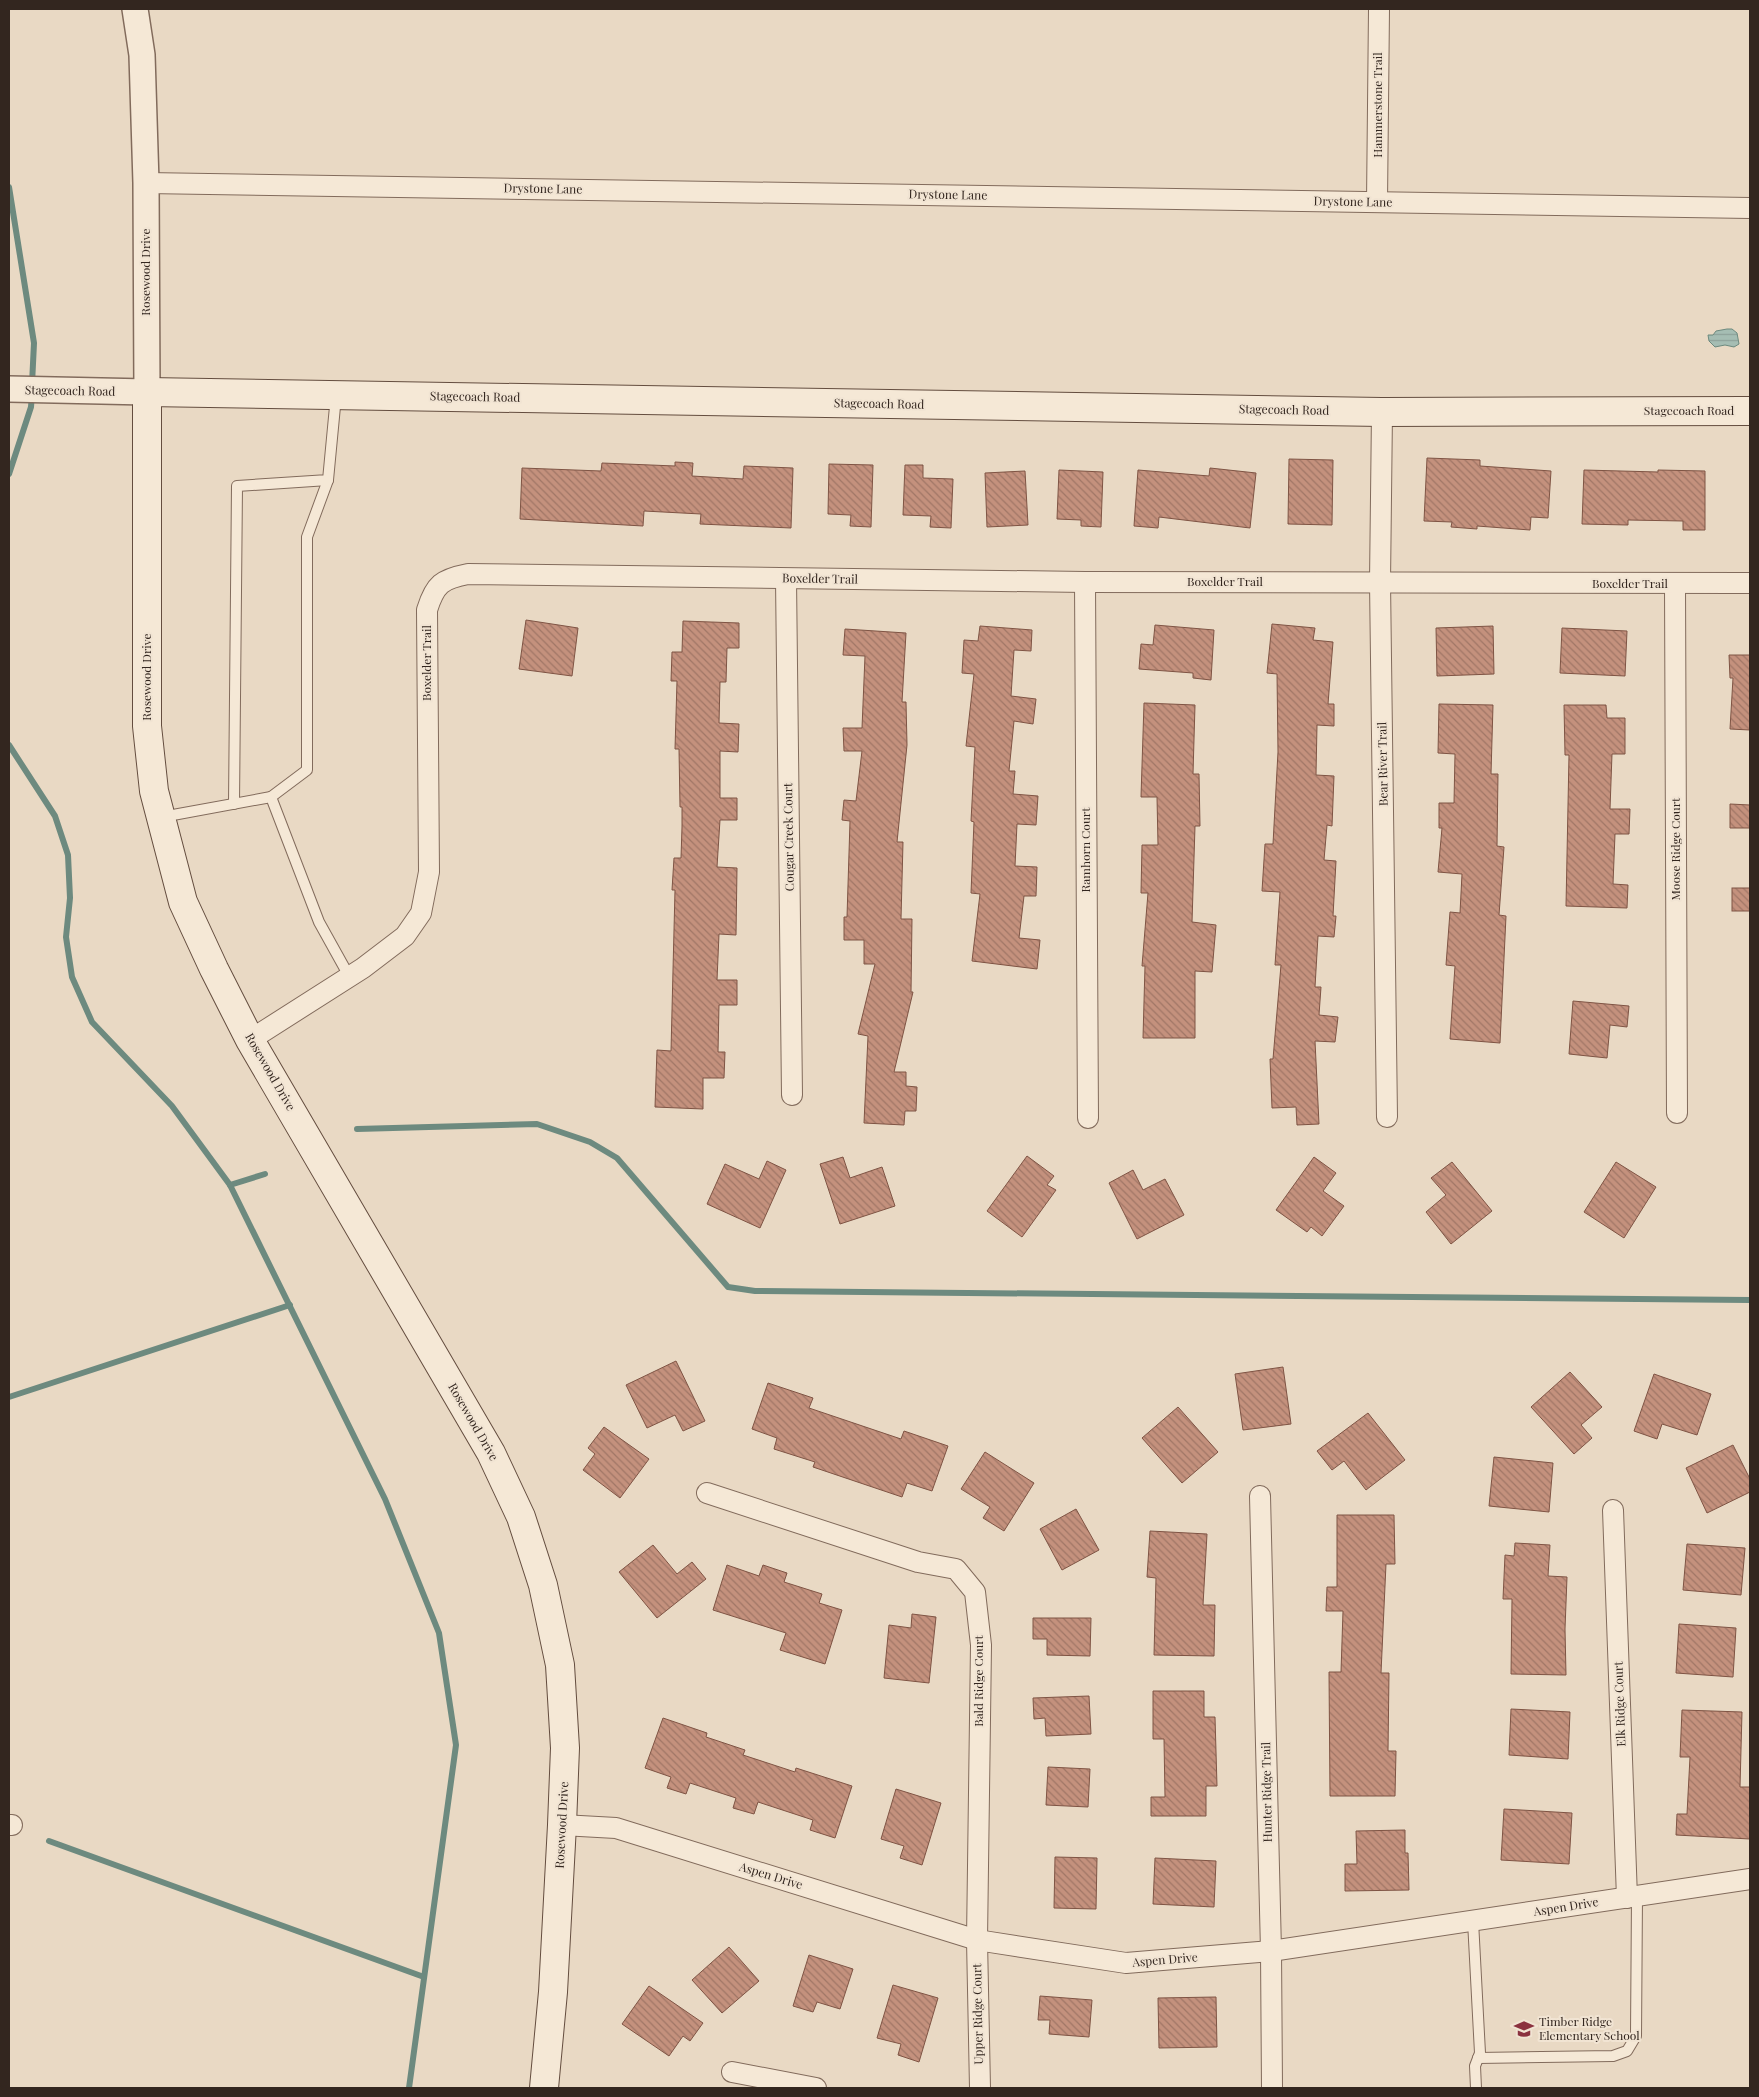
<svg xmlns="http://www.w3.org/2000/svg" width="1759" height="2097" viewBox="0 0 1759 2097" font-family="'Playfair Display',serif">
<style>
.water{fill:url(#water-rules);stroke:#6d8a7f}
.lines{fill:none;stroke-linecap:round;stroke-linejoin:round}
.stream{stroke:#6d8a7f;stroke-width:6}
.building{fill:url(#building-back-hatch);stroke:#7f5444}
.service-casing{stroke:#826b5c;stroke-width:12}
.minor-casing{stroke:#826b5c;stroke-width:22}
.tertiary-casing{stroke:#826b5c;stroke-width:28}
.secondary-casing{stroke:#644d3f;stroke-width:30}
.service{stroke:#f5e8d6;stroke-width:10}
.minor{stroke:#f5e8d6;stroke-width:20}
.tertiary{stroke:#f5e8d6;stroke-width:25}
.secondary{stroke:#f5e8d6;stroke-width:28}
.labels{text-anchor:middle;stroke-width:4;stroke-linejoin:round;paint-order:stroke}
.street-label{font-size:12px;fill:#33261f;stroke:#f1e4d3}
.poi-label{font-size:12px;fill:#33261f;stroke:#f1e4d3;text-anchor:start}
</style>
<defs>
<pattern id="water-rules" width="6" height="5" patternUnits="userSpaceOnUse" patternTransform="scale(1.25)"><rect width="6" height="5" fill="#a5bdb3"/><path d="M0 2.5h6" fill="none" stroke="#8ea29a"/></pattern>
<pattern id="building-back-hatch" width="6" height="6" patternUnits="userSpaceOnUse" patternTransform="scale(1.25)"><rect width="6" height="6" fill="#c4917d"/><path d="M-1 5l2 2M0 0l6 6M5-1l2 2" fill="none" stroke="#a07666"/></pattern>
</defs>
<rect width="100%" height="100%" fill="#e9d9c4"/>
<polygon class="water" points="1727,329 1732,329 1737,333 1739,344 1734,347 1725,345 1715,347 1709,341 1708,335 1713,335 1716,331"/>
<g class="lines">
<g class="stream">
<polyline points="9,187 34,343 32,384"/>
<polyline points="9,474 31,407 32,394"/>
<polyline points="9,745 55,816 68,855 70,898 66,937 72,977 92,1022 172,1106 230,1185 385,1499 439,1633 456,1745 409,2088"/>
<polyline points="357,1129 537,1124 590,1142 617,1158 728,1287 755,1291 1750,1300"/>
<polyline points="230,1185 265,1174"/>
<polyline points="9,1397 290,1305"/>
<polyline points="49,1841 424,1977"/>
</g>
</g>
<g class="building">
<polygon points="1427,458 1480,460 1480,466 1551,471 1548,518 1531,517 1530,530 1477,526 1477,529 1451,527 1452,522 1424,521"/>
<polygon points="1289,459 1333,460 1332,525 1288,524"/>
<polygon points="675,462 693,463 692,476 743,479 744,466 793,468 791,528 700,524 701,514 644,511 643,526 520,519 522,468 601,471 602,463 675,466"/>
<polygon points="829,464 873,465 871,527 850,526 851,515 828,514"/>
<polygon points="905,465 923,465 923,478 953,479 951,528 930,527 931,516 903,515"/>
<polygon points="1210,468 1256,473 1250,528 1159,517 1158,528 1134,526 1138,470 1209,476"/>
<polygon points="1059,470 1103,472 1101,527 1081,526 1081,520 1057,519"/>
<polygon points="1584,470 1658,472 1658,470 1705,471 1705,530 1683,530 1683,521 1628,520 1628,525 1582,524"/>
<polygon points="1025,471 1028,525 987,527 985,473"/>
<polygon points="526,620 578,628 572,676 519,669"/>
<polygon points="683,621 739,623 739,648 727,648 726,682 720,682 719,723 739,724 738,752 720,751 720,798 737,798 737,820 720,820 717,867 737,868 736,935 719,934 717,980 737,980 737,1005 719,1005 718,1052 725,1052 724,1078 703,1078 703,1109 655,1107 657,1050 671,1051 675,890 672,890 674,858 681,858 682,827 682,807 680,807 679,749 675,749 677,681 671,681 672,652 682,652"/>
<polygon points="1272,624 1315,628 1313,640 1333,642 1328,704 1334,704 1334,726 1317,725 1316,775 1334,776 1332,826 1327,825 1324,860 1336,861 1333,916 1336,916 1334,937 1318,936 1315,987 1321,987 1319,1015 1338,1017 1335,1042 1315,1041 1319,1124 1297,1125 1296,1107 1272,1108 1270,1059 1273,1059 1281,965 1275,965 1280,892 1262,891 1265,844 1273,844 1278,752 1277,674 1267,673"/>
<polygon points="1155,625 1214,630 1211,680 1193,678 1193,673 1139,669 1141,644 1153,645"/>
<polygon points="980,626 1032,630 1031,651 1014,650 1011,696 1036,699 1033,724 1014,721 1009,771 1015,771 1013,794 1038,796 1036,825 1017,824 1015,866 1037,867 1036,896 1024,896 1019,938 1040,940 1037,969 972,961 980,894 971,893 974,822 971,821 975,747 966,746 974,674 962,673 964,640 978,641"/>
<polygon points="1493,626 1494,674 1437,676 1436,628"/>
<polygon points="1562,628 1627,631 1625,676 1560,673"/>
<polygon points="845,629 906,633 902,702 906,702 907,745 897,842 903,842 901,919 912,919 911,992 913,992 894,1072 906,1072 906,1086 917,1087 916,1111 905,1111 904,1125 864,1123 868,1036 858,1034 875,964 864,964 864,940 844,940 844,917 847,917 850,821 842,820 844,800 856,801 862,751 844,751 843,728 862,728 865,656 843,655"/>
<polygon points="1729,655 1750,655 1750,730 1730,729 1733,678 1730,678"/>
<polygon points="1144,703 1195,705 1193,774 1199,774 1200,826 1195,826 1192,922 1216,925 1212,972 1195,971 1195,1038 1143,1038 1145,966 1142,966 1148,893 1141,893 1142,845 1158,845 1157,797 1141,797"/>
<polygon points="1439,704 1493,705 1491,774 1498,774 1497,846 1504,847 1499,915 1506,916 1500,1043 1450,1039 1455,966 1446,965 1450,912 1460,913 1462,874 1438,872 1442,828 1439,828 1439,803 1454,803 1455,754 1438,753"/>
<polygon points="1564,705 1606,705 1607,718 1625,718 1625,754 1612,754 1610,809 1630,809 1629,834 1615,834 1613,884 1628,885 1627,908 1566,906 1569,755 1565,755"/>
<polygon points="1730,804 1750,805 1750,828 1730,828"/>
<rect x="1732" y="888" width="18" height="23"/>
<polygon points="1573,1001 1629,1006 1627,1027 1610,1025 1607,1058 1569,1054"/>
<polygon points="1027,1156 1054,1176 1047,1185 1056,1190 1022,1237 987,1211"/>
<polygon points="843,1157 850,1178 882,1167 895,1206 840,1224 820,1164"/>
<polygon points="1314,1157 1336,1173 1323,1191 1344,1206 1322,1236 1311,1227 1307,1232 1276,1210"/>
<polygon points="767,1161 786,1170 760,1228 707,1204 725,1164 759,1179"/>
<polygon points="1452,1162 1492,1211 1451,1244 1426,1212 1446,1195 1431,1178"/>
<polygon points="1616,1162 1656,1187 1624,1238 1584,1212"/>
<polygon points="1133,1170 1143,1190 1165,1179 1184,1215 1137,1239 1109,1183"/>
<polygon points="676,1361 705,1421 683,1431 675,1415 647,1428 626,1385"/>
<polygon points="1283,1367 1291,1424 1243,1430 1235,1374"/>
<polygon points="1570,1372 1602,1407 1581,1425 1592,1438 1574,1454 1531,1407"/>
<polygon points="1654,1374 1711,1394 1697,1435 1662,1424 1657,1439 1634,1431"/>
<polygon points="768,1383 813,1398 809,1408 901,1439 904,1431 948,1446 932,1491 907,1483 902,1497 813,1467 815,1462 774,1449 777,1438 752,1429"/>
<polygon points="1178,1407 1218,1452 1182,1483 1142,1438"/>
<polygon points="1368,1413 1405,1460 1366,1490 1344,1461 1332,1470 1317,1451"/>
<polygon points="604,1427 649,1459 620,1498 583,1470 595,1454 588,1448"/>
<polygon points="1733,1445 1750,1479 1750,1492 1707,1513 1686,1468"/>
<polygon points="985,1452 1034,1483 1004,1531 983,1518 990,1507 961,1489"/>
<polygon points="1494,1457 1553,1463 1549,1512 1489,1506"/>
<polygon points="1076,1509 1099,1550 1062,1570 1040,1529"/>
<polygon points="1337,1515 1394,1515 1395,1564 1386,1564 1381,1673 1389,1673 1388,1751 1396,1751 1395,1796 1330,1796 1329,1672 1341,1672 1343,1611 1326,1611 1327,1587 1337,1587"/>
<polygon points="1150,1531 1207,1534 1203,1605 1215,1605 1214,1656 1154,1655 1156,1578 1147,1577"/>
<polygon points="1515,1543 1550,1545 1548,1576 1567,1577 1565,1629 1566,1675 1511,1674 1512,1599 1503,1599 1505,1555 1514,1556"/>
<polygon points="1687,1544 1745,1548 1741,1595 1683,1590"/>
<polygon points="653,1545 677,1574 692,1562 706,1579 657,1618 619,1572"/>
<polygon points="727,1565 759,1576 763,1565 787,1573 784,1582 822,1594 819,1603 842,1610 825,1664 780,1650 786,1633 713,1610"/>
<polygon points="912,1614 936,1617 929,1683 884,1678 889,1625 911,1628"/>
<polygon points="1033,1618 1091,1618 1090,1656 1047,1655 1047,1639 1033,1639"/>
<polygon points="1679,1624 1736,1628 1733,1677 1676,1673"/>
<polygon points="1153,1691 1204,1691 1204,1717 1215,1717 1217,1786 1206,1786 1206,1816 1151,1816 1151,1797 1165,1797 1164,1739 1153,1739"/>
<polygon points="1089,1696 1091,1734 1046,1736 1045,1718 1034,1719 1033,1698"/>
<polygon points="1511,1709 1570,1712 1568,1759 1509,1755"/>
<polygon points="1682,1710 1742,1712 1740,1787 1750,1787 1750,1839 1676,1835 1677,1814 1687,1814 1690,1757 1680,1757"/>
<polygon points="663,1718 707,1733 706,1737 745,1750 743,1755 795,1772 796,1768 852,1786 835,1838 810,1830 813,1820 758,1802 754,1814 733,1808 736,1798 690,1783 686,1794 667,1788 671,1777 645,1768"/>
<polygon points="1048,1767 1090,1769 1088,1807 1046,1805"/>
<polygon points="896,1789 941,1803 922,1865 900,1858 904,1846 881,1839"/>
<polygon points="1504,1809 1572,1813 1569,1864 1501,1860"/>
<polygon points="1405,1830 1405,1853 1408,1853 1409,1890 1345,1891 1345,1864 1357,1864 1356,1831"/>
<polygon points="1055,1857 1097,1858 1096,1909 1054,1908"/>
<polygon points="1155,1858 1216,1861 1214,1907 1153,1904"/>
<polygon points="729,1947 759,1981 722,2013 692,1980"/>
<polygon points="809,1955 853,1969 840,2009 817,2002 813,2012 793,2006"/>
<polygon points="893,1985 938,1998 919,2062 898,2055 901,2044 877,2038"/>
<polygon points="649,1986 703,2023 690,2041 683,2036 669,2056 622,2024"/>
<polygon points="1040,1996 1092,2000 1089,2037 1049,2034 1050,2020 1038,2020"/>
<polygon points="1216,1997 1217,2047 1159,2048 1158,1998"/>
</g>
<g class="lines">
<defs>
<g id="service">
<polyline points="271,797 307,770 307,537 328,480"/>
<polyline points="234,804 237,486 328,480 336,396"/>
<polyline points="162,817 271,797 319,922 349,976"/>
<polyline points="1473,1921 1480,2053 1475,2066 1476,2088"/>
<polyline points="1478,2058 1613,2056 1627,2051 1636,2036 1637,1896"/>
</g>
<g id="minor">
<polyline points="146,183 1750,208"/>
<polyline points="1377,202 1379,9"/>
<polyline points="1382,412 1380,582 1387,1117"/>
<polyline points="786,579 792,1095"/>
<polyline points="1085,582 1088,1118"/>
<polyline points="1675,584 1677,1113"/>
<path d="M250,1040L363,968L405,936L421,913L429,872L427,610C435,584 442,579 468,574L1085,582L1750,583"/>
<polyline points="707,1493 918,1562 956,1569 975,1592 981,1645 977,1940 980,2088"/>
<polyline points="1260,1496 1271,1951 1272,2088"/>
<polyline points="1613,1510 1627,1898"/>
<polyline points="9,1825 12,1825"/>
<polyline points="562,1825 616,1828 977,1940 1126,1963 1271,1951 1750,1879"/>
<polyline points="732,2072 816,2088"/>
</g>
<polyline id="tertiary" points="9,389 147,392 146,183 142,55 135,9"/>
<polyline id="secondary" points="544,2088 553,1992 562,1825 565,1748 560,1665 543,1585 521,1517 491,1453 250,1040 214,969 183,902 154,791 147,726 147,392 1382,412 1750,411"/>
</defs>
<use href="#service" class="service-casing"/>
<use href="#minor" class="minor-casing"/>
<use href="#tertiary" class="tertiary-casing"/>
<use href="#secondary" class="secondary-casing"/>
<use href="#service" class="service"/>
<use href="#minor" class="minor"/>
<use href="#tertiary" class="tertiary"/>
<use href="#secondary" class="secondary"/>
</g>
<defs>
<symbol id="school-bare" viewBox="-9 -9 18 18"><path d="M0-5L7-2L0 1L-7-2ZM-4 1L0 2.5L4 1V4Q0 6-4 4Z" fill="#8b323f" stroke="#f1e4d3" stroke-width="2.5" paint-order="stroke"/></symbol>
</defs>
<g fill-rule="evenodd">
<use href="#school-bare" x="1510" y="2015" width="28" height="28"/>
</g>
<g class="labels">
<g class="street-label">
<text transform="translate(1378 105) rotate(-90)" y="4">Hammerstone Trail</text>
<text transform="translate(543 189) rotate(1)" y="4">Drystone Lane</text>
<text transform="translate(948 195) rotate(1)" y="4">Drystone Lane</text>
<text transform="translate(1353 202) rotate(1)" y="4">Drystone Lane</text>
<text transform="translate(146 272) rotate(-90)" y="4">Rosewood Drive</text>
<text transform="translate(70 391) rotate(1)" y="4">Stagecoach Road</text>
<text transform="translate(475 397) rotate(1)" y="4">Stagecoach Road</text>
<text transform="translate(879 404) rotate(1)" y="4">Stagecoach Road</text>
<text transform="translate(1284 410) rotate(1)" y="4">Stagecoach Road</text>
<text x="1689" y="415">Stagecoach Road</text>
<text transform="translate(820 579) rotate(1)" y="4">Boxelder Trail</text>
<text x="1225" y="586">Boxelder Trail</text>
<text x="1630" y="588">Boxelder Trail</text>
<text transform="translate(427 663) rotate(-90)" y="4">Boxelder Trail</text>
<text transform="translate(147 677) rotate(-90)" y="4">Rosewood Drive</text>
<text transform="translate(1383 764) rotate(-91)" y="4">Bear River Trail</text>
<text transform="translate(789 837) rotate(-91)" y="4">Cougar Creek Court</text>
<text transform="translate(1676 849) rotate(-90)" y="4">Moose Ridge Court</text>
<text transform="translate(1086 850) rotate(-90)" y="4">Ramhorn Court</text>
<text transform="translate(270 1072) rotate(60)" y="4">Rosewood Drive</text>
<text transform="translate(473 1422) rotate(60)" y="4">Rosewood Drive</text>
<text transform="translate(979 1681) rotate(-90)" y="4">Bald Ridge Court</text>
<text transform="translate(1620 1704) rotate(-92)" y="4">Elk Ridge Court</text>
<text transform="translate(1267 1792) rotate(-91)" y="4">Hunter Ridge Trail</text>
<text transform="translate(562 1825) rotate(-87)" y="4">Rosewood Drive</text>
<text transform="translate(771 1876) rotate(17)" y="4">Aspen Drive</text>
<text transform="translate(1566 1907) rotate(-9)" y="4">Aspen Drive</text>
<text transform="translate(1165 1960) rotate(-5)" y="4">Aspen Drive</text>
<text transform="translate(978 2014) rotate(-91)" y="4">Upper Ridge Court</text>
</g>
<g class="poi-label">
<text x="1539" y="2026">Timber Ridge<tspan x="1539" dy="14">Elementary School</tspan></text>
</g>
</g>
<rect width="1759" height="2097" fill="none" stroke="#33261f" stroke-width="20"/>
</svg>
